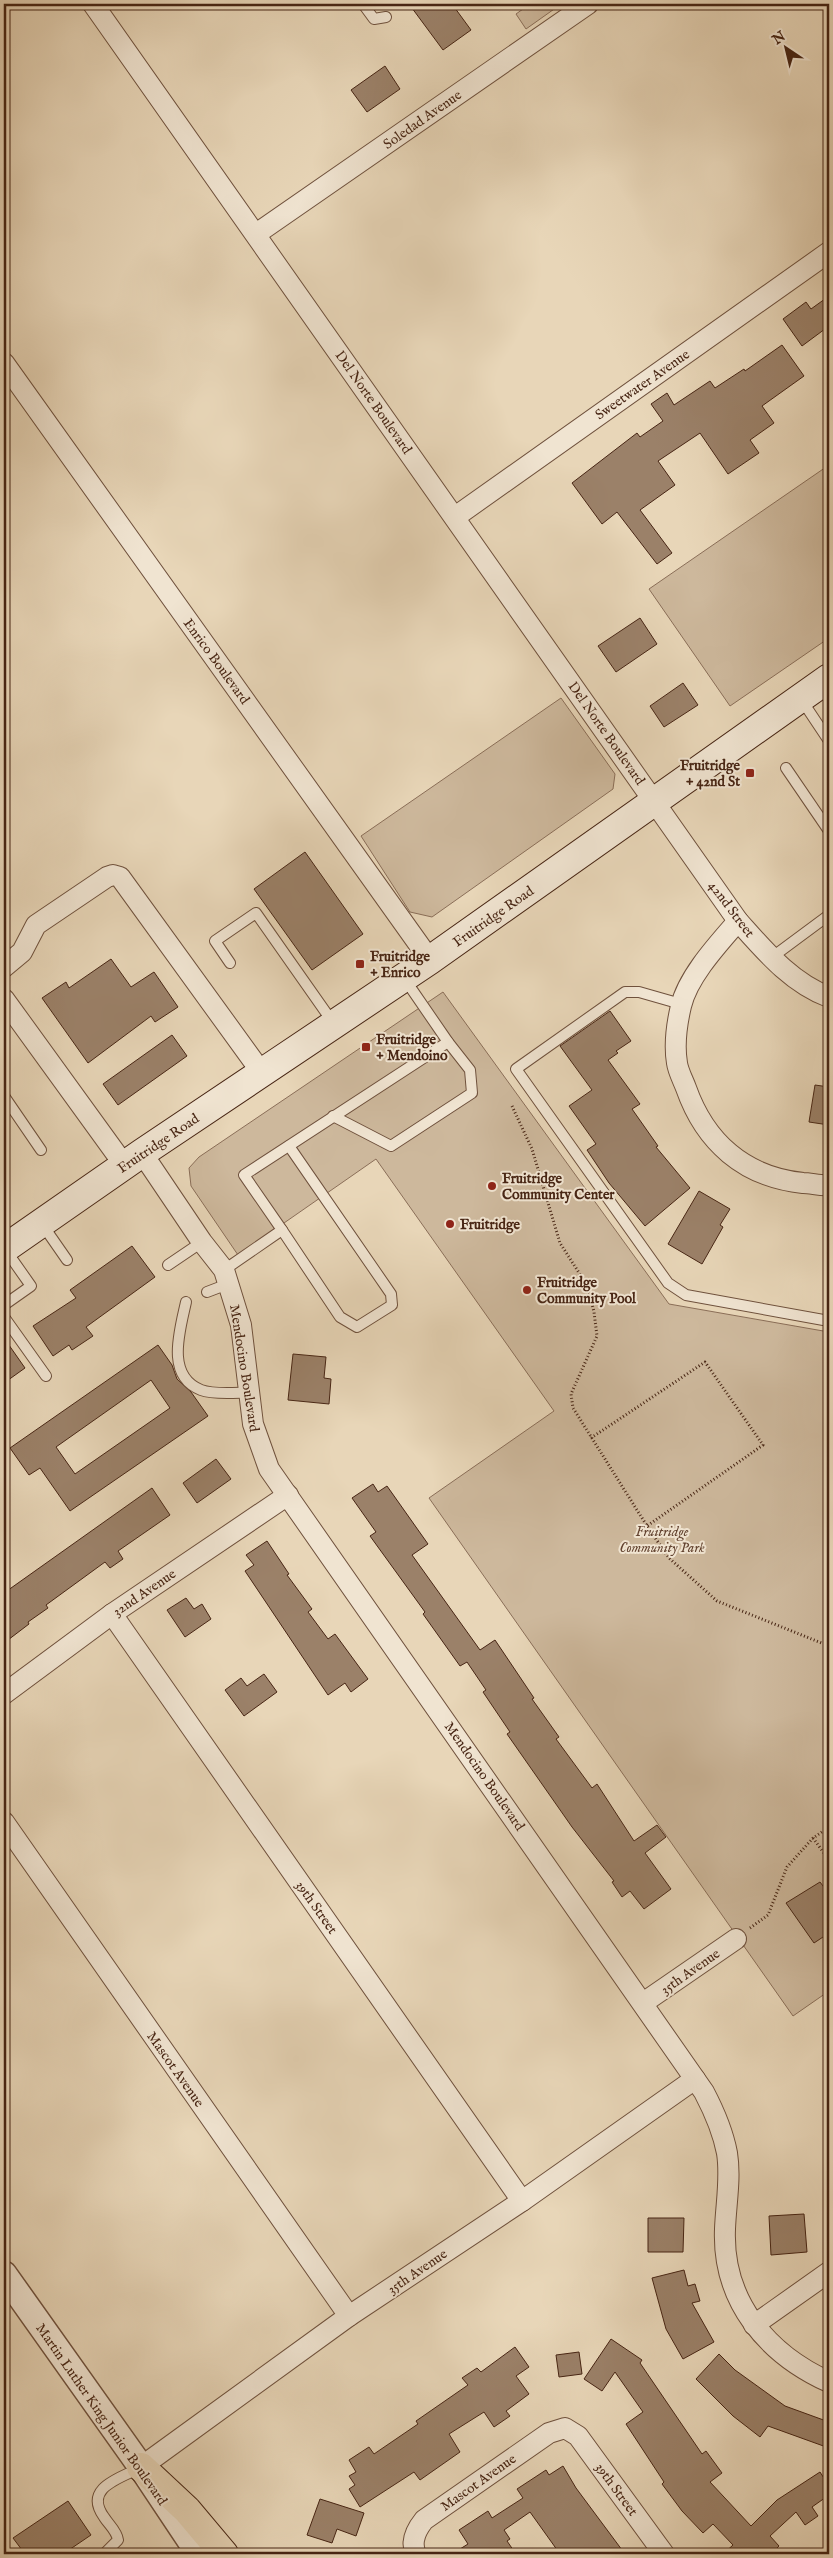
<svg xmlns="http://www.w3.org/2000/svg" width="833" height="2558" viewBox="0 0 833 2558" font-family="'IM FELL English',serif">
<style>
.green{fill:#cdb89c;stroke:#8a6e58}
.building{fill:#9b8169;stroke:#472514;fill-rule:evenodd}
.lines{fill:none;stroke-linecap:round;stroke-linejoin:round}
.service-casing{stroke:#6f513d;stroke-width:12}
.minor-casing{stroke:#6f513d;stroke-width:22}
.tertiary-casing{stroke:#6f513d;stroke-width:28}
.secondary-casing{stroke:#472514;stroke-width:30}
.motorway-casing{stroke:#472514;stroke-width:30}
.path{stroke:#472514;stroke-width:3;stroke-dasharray:1 2.5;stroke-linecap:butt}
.service{stroke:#f0e4d1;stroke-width:10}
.minor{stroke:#f0e4d1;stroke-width:20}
.tertiary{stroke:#f0e4d1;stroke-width:25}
.secondary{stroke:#f0e4d1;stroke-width:28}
.motorway{stroke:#e8d6b8;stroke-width:28}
.poi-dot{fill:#8f2418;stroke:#f0e4d1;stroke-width:2}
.labels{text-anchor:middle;stroke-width:4;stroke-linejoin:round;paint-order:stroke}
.street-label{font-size:14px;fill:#472514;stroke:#f0e4d1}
.poi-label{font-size:14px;font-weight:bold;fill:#472514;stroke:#f0e4d1;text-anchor:start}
.park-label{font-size:14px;font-style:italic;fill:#62422f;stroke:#f0e4d1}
</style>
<rect width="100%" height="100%" fill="#e8d6b8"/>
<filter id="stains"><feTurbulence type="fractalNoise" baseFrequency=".004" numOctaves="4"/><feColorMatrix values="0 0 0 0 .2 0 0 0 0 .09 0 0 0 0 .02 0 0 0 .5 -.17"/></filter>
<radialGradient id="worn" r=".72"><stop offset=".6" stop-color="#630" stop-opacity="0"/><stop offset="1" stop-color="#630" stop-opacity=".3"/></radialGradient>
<g class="green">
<polygon points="530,4 555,4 557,7 526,29 516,14"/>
<polygon points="829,465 829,638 730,706 649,589"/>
<polygon points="561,698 615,774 613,789 432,917 410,912 361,836"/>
<polygon points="443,992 669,1304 829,1332 829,1991 793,2016 429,1498 554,1411 376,1159 238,1255 191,1186 189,1168 199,1157"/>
</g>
<g class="building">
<polygon points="409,4 452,4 471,30 443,50"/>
<polygon points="385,66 400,89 367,112 351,90"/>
<polygon points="829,296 829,326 802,346 783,319 806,302 811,309"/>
<polygon points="782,345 804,376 762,406 774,423 750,440 759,453 728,474 700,433 658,461 675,485 640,510 672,553 657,564 617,512 602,524 572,483 637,433 640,437 663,421 651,404 667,393 674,405 710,381 715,388 744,369 745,371"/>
<polygon points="640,618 657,644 616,672 598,646"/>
<polygon points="683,683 698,705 664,727 650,706"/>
<polygon points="305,852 363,934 312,970 254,889"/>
<polygon points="111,959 131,987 154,972 178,1007 155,1022 151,1016 88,1063 42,998 66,982 69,988"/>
<polygon points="610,1011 631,1041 616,1051 618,1053 608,1060 640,1104 632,1109 658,1146 656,1147 690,1188 645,1226 609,1183 587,1150 596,1144 569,1106 592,1090 560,1046"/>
<polygon points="172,1035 187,1056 118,1105 103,1084"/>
<polygon points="815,1085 829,1087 829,1125 809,1122"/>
<polygon points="699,1191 730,1209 720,1225 723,1227 702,1264 668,1244"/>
<polygon points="132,1246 155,1277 86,1327 93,1336 72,1350 69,1345 53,1356 33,1326 76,1298 70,1290"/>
<polygon points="4,1338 25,1368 4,1383"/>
<path d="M158,1345L172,1365L177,1379L191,1392L208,1416L70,1511L40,1468L29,1475L10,1448ZM151,1380L170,1408L75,1474L56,1447Z"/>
<polygon points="293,1354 326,1357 324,1378 331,1379 329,1404 288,1400"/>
<polygon points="216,1459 231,1479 197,1503 183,1483"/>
<polygon points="373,1484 378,1492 387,1486 428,1544 412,1555 480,1650 495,1640 534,1698 532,1699 559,1737 556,1739 592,1788 597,1784 634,1841 657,1825 666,1837 645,1853 671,1889 644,1909 630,1891 622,1897 612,1882 614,1881 572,1827 507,1734 510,1732 483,1692 486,1690 467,1662 460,1666 423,1614 425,1612 370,1536 376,1532 352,1498"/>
<polygon points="152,1488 170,1515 118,1551 123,1559 110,1568 105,1562 46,1605 48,1608 28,1622 29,1624 4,1643 4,1593"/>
<polygon points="267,1541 289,1574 287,1575 312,1609 308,1612 328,1639 335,1634 368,1679 351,1692 345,1683 328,1695 245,1571 254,1565 246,1555"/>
<polygon points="186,1598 194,1609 202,1604 211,1619 185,1637 167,1610"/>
<polygon points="264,1674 277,1692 244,1716 225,1690 241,1678 247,1686"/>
<polygon points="820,1882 829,1894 829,1933 814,1943 786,1903"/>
<polygon points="804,2214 807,2252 771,2255 769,2216"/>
<polygon points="648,2218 684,2218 683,2252 648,2252"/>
<polygon points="684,2270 688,2286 695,2284 700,2301 692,2303 714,2342 683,2359 666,2329 652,2278"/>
<polygon points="611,2339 642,2360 640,2363 702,2454 706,2451 722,2473 710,2482 751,2526 777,2500 820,2472 829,2486 829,2495 812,2507 818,2516 805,2525 796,2512 770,2536 779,2546 771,2554 723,2554 733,2545 713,2524 703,2533 682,2511 662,2484 664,2482 626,2424 643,2412 615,2372 602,2391 584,2379"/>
<polygon points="515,2347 529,2367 516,2376 529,2394 506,2411 510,2416 494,2427 484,2412 449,2434 460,2452 420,2480 414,2472 360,2507 349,2489 355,2485 349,2476 356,2472 349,2460 369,2447 374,2454 418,2424 416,2421 468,2385 462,2378 477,2368 481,2372"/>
<polygon points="579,2352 582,2374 559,2377 556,2355"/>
<polygon points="719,2354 735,2370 785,2406 829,2422 829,2448 768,2426 760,2437 733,2416 696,2379"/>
<polygon points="563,2466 576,2488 625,2554 560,2554 530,2512 504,2530 510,2539 507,2541 516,2554 452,2554 468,2544 459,2530 488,2511 492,2518 523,2498 517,2489 546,2470 549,2475"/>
<polygon points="320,2499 364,2513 356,2536 337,2529 332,2543 307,2535"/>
<polygon points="68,2501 91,2535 63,2554 25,2554 13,2538"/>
</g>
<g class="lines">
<defs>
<g id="service">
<polyline points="363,4 374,19 386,17"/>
<polyline points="801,699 829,741"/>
<polyline points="786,768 829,831"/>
<polyline points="771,958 829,915"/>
<polyline points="230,963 215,941 256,913 334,1024"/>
<polyline points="681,1004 639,992 625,992 516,1069 668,1283 686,1295 829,1321"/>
<polyline points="4,1096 41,1150"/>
<polyline points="333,1116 391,1146 472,1093 470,1070 448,1042"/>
<polyline points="42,1224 67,1260"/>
<polyline points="282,1230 340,1317 357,1327 392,1305 391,1294 289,1146"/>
<polyline points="168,1265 202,1242"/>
<polyline points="224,1270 282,1230 244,1175 448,1042 404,978"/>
<polyline points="207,1292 228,1284"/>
<path d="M186,1302C180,1330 165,1376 201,1390C214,1395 234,1392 248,1393"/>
<polyline points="4,1305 31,1286 5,1249"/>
<polyline points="4,1317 46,1376"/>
<path d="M104,2554L118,2540C117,2531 109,2525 104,2517C83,2488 120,2478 140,2468"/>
</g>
<g id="minor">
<path d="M93,4L738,921C764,950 791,983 829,997"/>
<polyline points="256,234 588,4"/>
<polyline points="4,363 430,960"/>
<polyline points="455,517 829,252"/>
<path d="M738,921C719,943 688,976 681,1006C677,1023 674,1045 677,1063C678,1071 683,1080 686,1088C705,1142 744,1177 803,1183C811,1183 821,1186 829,1185"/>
<polyline points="4,967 22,952 36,925 107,877 113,875 120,877 262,1073"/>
<polyline points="4,999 125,1166"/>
<path d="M142,1153L202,1242L224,1270L241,1325L253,1424L269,1469L704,2092C714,2111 723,2132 727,2153C731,2178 726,2203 725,2229C722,2301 767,2354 829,2382"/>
<polyline points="112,1614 522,2201"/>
<polyline points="4,1694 112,1614 288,1495"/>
<polyline points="4,1822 349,2316"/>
<polyline points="643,2003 736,1939"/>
<polyline points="754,2325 829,2272"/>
<polyline points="141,2467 349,2316 522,2201 695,2079"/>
<path d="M416,2554C410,2542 416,2530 424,2520L549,2433L565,2428L578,2436L664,2554"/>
</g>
<polyline id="tertiary" points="4,2274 141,2467 199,2554"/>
<polyline id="secondary" points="4,1249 142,1153 430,960 829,678"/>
<polyline id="motorway" points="141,2467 187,2510 224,2554"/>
</defs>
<use href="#service" class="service-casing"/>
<use href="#minor" class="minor-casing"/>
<use href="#tertiary" class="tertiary-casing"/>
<use href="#secondary" class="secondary-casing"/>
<use href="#motorway" class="motorway-casing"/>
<g class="path">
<polyline points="512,1106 532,1149 560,1243 588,1287 594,1312 597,1336 571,1394 573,1408 647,1526 669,1558 717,1601 829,1646"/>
<polyline points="591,1438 705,1362 763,1445 647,1526"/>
<polyline points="813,1838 829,1860"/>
<polyline points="750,1928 768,1915 787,1867 813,1838 829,1827"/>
</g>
<use href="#service" class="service"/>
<use href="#minor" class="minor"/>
<use href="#tertiary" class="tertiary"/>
<use href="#secondary" class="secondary"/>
<use href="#motorway" class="motorway"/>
</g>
<g class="poi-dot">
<rect x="745" y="768" width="10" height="10" rx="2.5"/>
<rect x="355" y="959" width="10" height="10" rx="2.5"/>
<rect x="361" y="1042" width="10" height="10" rx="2.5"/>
<circle cx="492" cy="1186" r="5"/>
<circle cx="450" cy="1224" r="5"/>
<circle cx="527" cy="1290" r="5"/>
</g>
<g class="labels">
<g class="street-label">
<text transform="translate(422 119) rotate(-35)" y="5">Soledad Avenue</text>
<text transform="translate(642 384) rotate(-35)" y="5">Sweetwater Avenue</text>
<text transform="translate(374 402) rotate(55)" y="5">Del Norte Boulevard</text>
<text transform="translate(217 661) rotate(54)" y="5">Enrico Boulevard</text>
<text transform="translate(607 733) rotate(55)" y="5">Del Norte Boulevard</text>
<text transform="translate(732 909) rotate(53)" y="5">42nd Street</text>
<text transform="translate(493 916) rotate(-35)" y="5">Fruitridge Road</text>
<text transform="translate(158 1143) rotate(-34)" y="5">Fruitridge Road</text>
<text transform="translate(245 1368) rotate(81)" y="5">Mendocino Boulevard</text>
<text transform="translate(144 1592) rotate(-34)" y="5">32nd Avenue</text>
<text transform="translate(485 1776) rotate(55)" y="5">Mendocino Boulevard</text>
<text transform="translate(317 1907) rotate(55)" y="5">39th Street</text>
<text transform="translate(690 1971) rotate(-35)" y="5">35th Avenue</text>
<text transform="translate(176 2069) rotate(55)" y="5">Mascot Avenue</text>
<text transform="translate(417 2271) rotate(-34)" y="5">35th Avenue</text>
<text transform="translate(102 2414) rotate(55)" y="5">Martin Luther King Junior Boulevard</text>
<text transform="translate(478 2482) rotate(-35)" y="5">Mascot Avenue</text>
<text transform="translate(617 2489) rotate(54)" y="5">39th Street</text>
</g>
<g class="poi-label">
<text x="740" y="770" text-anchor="end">Fruitridge<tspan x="740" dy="16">+ 42nd St</tspan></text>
<text x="370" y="961">Fruitridge<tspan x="370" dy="16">+ Enrico</tspan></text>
<text x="376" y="1044">Fruitridge<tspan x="376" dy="16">+ Mendoino</tspan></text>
<text x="502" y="1183">Fruitridge<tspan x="502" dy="16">Community Center</tspan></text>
<text x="460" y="1229">Fruitridge</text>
<text x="537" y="1287">Fruitridge<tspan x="537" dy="16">Community Pool</tspan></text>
</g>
<g class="park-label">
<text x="662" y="1536">Fruitridge<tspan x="662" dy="16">Community Park</tspan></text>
</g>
</g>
<rect width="833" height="2558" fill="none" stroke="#e8d6b8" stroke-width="20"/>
<rect x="5" y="5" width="823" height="2548" fill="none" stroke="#472514" stroke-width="2.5"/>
<rect x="10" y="10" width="813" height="2538" fill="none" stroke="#472514"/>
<g transform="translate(786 48) rotate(325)" stroke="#f0e4d1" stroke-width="4" paint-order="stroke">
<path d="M0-4L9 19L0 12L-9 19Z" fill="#472514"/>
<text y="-8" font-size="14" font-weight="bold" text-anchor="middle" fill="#472514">N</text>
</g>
<rect width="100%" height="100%" filter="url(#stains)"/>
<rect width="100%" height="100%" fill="url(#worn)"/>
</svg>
